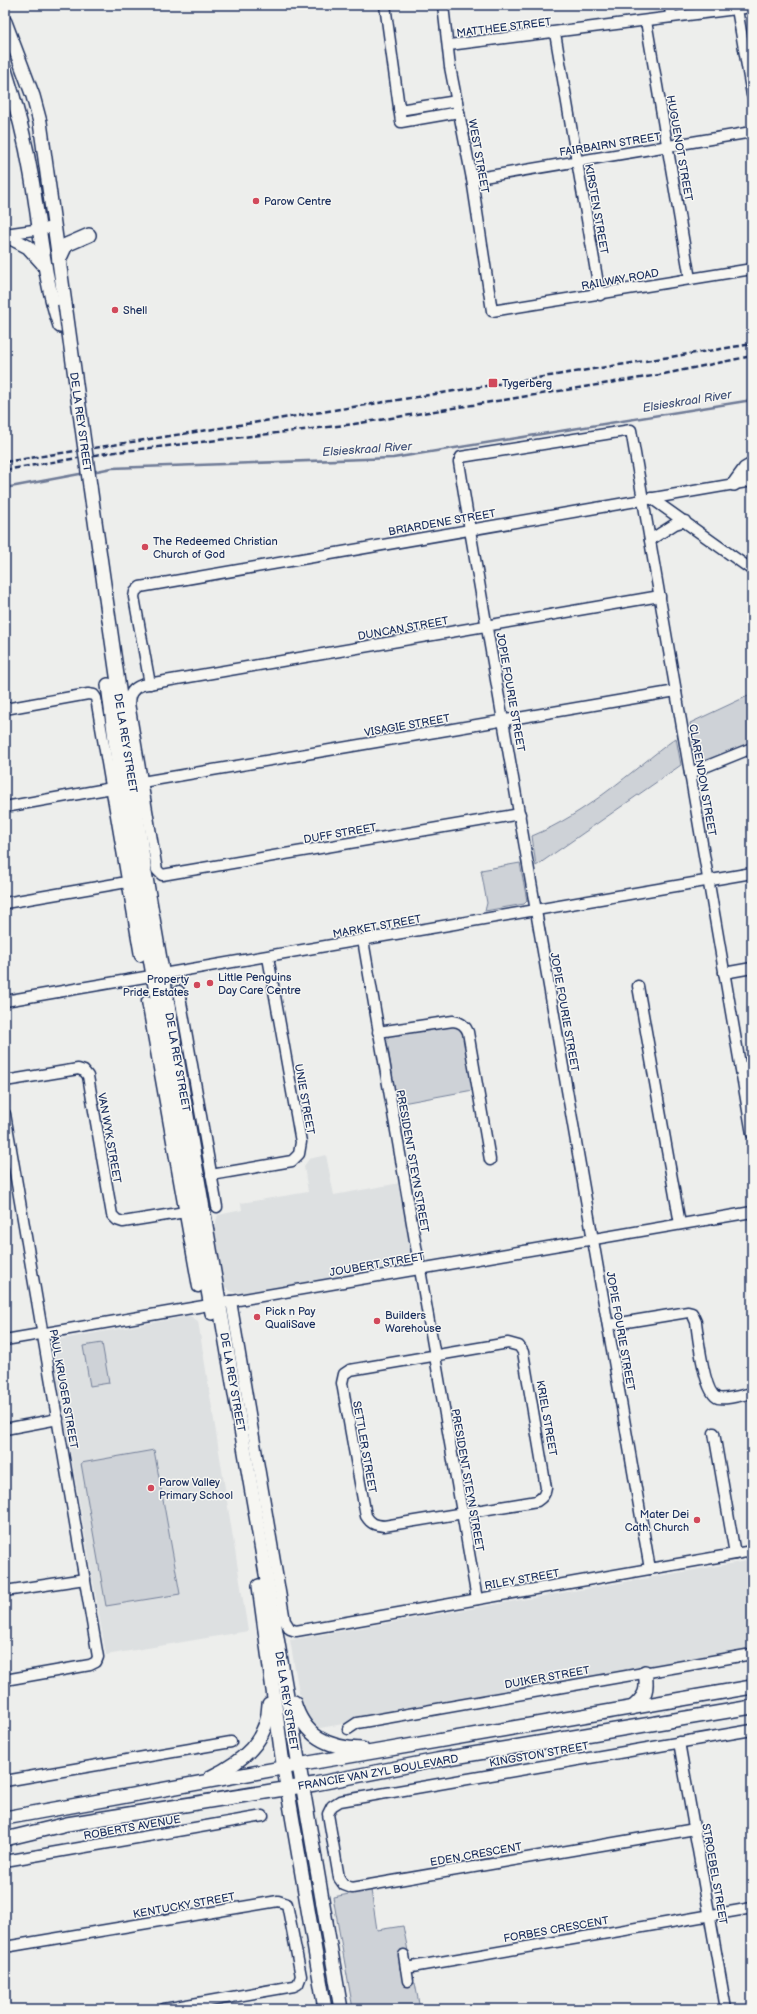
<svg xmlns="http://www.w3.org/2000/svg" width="757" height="2014" viewBox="0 0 757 2014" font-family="'Balsamiq Sans',sans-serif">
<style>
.built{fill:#dde0e1}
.green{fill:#ced2d7;stroke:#74809a}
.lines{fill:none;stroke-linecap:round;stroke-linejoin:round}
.stream{stroke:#6e7a96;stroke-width:2.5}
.minor-casing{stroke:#1b2f5e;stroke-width:13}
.major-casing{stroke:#1b2f5e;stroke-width:16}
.minor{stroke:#f6f6f2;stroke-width:10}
.major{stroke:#f6f6f2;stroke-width:13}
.rail{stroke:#1b2f5e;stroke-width:2.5;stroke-dasharray:6 3;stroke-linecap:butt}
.major-bridge-casing{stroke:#1b2f5e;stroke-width:16;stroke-linecap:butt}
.major-bridge{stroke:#f6f6f2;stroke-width:13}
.poi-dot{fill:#d1495b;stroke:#f6f6f2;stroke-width:1.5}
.labels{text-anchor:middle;stroke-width:3;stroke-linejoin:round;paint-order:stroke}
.street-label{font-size:11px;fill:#1b2f5e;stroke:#f6f6f2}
.poi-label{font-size:11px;fill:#1b2f5e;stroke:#f6f6f2;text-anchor:start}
.water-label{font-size:12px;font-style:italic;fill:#44547a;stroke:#f6f6f2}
</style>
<rect width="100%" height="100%" fill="#edeeec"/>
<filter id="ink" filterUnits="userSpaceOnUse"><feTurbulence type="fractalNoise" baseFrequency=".025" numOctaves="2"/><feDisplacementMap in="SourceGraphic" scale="8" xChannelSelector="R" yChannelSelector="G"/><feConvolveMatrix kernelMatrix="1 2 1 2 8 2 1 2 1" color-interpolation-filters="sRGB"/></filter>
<g filter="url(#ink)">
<g class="built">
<polygon points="326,1155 334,1195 400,1183 414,1261 408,1267 240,1295 240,1292 235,1293 229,1290 224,1286 214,1228 218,1215 242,1210 241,1203 308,1192 304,1166 309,1159"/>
<polygon points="190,1316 198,1321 248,1631 106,1655 52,1346 56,1340"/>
<polygon points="752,1560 752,1654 320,1728 310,1722 302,1710 290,1640"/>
</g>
<g class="green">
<polygon points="752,694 752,744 697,766 690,723"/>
<path d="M676,738L681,765L536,866L532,836C586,814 630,772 676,738Z"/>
<polygon points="520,863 527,901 524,904 485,911 487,903 481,870"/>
<polygon points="454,1025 463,1030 473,1090 397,1104 387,1043 385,1042 390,1035"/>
<polygon points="102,1343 109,1383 90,1386 83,1346"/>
<polygon points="154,1450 180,1594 106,1606 81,1463"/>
<polygon points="371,1890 377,1930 403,1926 408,1951 399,1952 405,1984 415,1983 420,2009 353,2009 333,1897"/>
</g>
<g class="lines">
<g class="stream">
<polyline points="92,472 112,468 393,458 752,400"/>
<polyline points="5,488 85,473"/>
</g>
<defs>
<g id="minor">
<polyline points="385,5 401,122 459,112"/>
<polyline points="443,5 450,67 472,179 492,311 752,269"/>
<polyline points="670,5 671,17"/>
<polyline points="737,9 752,95"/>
<polyline points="646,21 690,279"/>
<polyline points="555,33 600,295"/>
<polyline points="449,45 752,7"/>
<polyline points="399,110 457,101"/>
<polyline points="472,179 752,132"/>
<polyline points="5,234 55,227"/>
<polyline points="651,498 752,570"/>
<polyline points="650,540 675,524 685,521"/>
<polyline points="150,684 134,597 135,592 140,587 752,481"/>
<polyline points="5,709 88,694 94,695 96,698 140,956"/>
<polyline points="690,773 752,748"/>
<polyline points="142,782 676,691"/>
<polyline points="5,807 112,788"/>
<path d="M520,814L162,875L157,870L129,703C129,694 133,688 142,685L660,596"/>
<polyline points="5,903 127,882"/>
<polyline points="363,940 477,1599"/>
<polyline points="724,973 752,968"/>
<polyline points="638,986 680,1224"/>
<polyline points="179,991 217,1207"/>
<polyline points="5,1001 752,873"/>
<polyline points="147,1001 198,1287"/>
<path d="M378,1032L453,1021C461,1022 465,1025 468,1032L490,1160"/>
<polyline points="741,1068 752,1066"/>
<polyline points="5,1081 78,1069 84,1071 88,1076 112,1215 117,1220 123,1222 185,1212"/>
<polyline points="5,1114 98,1657 96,1662 90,1665 5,1680"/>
<polyline points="211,1175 292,1161 299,1154 301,1142 268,957"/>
<polyline points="231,1301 285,1621 290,1629 296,1631 752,1551"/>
<path d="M608,1325L688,1312L692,1313L696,1322C698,1336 704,1394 718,1398C727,1400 742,1395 752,1393"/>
<polyline points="5,1340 752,1212"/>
<path d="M508,1343L519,1346L523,1352L546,1488C545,1495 543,1497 537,1501L384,1526C375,1525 371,1524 366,1516L342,1383L344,1374L350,1370Z"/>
<polyline points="5,1429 58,1419"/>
<polyline points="714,1433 735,1554"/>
<polyline points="650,1569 470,530 459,462 461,457 631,430 752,1134"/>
<polyline points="5,1591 85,1579"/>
<polyline points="348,1729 357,1723 752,1654"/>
<polyline points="679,1742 726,2009"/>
<polyline points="5,1781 231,1742"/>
<polyline points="695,1829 352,1888 344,1885 339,1878 328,1814 332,1806 340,1801 752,1730"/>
<polyline points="5,1861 263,1816"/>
<polyline points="5,1947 278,1901 287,1904 301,1976 298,1984 294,1986 164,2009"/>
<polyline points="404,1955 408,1981"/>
<polyline points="406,1968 752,1908"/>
</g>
<g id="major">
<polyline points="5,22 33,96 40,122 65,304"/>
<path d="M5,70C16,104 25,138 31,174C40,225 43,277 60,326"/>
<polyline points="5,235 28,247 45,266"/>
<polyline points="59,260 66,245 89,235"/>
<polyline points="734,484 745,469 752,465"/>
<polyline points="90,486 145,872 341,2009"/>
<polyline points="108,685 124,809 212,1313"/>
<polyline points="259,1586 282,1757 325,2009"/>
<path d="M294,1702C304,1736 327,1748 362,1749"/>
<path d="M632,1708C646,1696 648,1690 645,1672"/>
<path d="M211,1777C242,1762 268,1741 269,1704"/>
<polyline points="5,1818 309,1763 752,1687"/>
<polyline points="5,1839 67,1824 315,1784 437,1760 752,1707"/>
</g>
</defs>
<use href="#minor" class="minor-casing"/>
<use href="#major" class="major-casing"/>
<use href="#minor" class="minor"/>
<use href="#major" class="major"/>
<g class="rail">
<polyline points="5,462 752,344"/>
<polyline points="5,470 107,453 354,424 659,375 752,356"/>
</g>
<defs>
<polyline id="major-bridge" points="65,304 90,486"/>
</defs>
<use href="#major-bridge" class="major-bridge-casing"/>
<use href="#major-bridge" class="major-bridge"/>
</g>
</g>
<g class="poi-dot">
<circle cx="256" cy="201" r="4"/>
<circle cx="115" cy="310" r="4"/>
<rect x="488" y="378" width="10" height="10" rx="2"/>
<circle cx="145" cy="547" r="4"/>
<circle cx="210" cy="983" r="4"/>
<circle cx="197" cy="985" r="4"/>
<circle cx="257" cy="1317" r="4"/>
<circle cx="377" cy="1321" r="4"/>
<circle cx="151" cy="1488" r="4"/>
<circle cx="697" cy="1520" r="4"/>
</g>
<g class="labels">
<g class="street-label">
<text transform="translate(504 27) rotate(-7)" y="4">MATTHEE STREET</text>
<text transform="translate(610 144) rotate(-9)" y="4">FAIRBAIRN STREET</text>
<text transform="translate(680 148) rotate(80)" y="4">HUGUENOT STREET</text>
<text transform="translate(479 156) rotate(80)" y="4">WEST STREET</text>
<text transform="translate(597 209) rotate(80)" y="4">KIRSTEN STREET</text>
<text transform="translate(620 279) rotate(-10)" y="4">RAILWAY ROAD</text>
<text transform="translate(81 422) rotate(82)" y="4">DE LA REY STREET</text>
<text transform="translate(442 522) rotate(-10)" y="4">BRIARDENE STREET</text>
<text transform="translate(403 628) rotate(-10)" y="4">DUNCAN STREET</text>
<text transform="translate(511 692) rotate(80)" y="4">JOPIE FOURIE STREET</text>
<text transform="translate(407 725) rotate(-10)" y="4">VISAGIE STREET</text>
<text transform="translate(126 743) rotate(81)" y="4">DE LA REY STREET</text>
<text transform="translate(703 780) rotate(80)" y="4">CLARENDON STREET</text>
<text transform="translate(340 833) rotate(-10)" y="4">DUFF STREET</text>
<text transform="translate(377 926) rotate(-10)" y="4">MARKET STREET</text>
<text transform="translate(565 1012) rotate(80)" y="4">JOPIE FOURIE STREET</text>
<text transform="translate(178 1062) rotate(80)" y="4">DE LA REY STREET</text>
<text transform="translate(305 1099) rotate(80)" y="4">UNIE STREET</text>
<text transform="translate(110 1138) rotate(80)" y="4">VAN WYK STREET</text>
<text transform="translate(413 1161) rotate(80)" y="4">PRESIDENT STEYN STREET</text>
<text transform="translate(377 1264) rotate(-10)" y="4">JOUBERT STREET</text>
<text transform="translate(621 1331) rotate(80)" y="4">JOPIE FOURIE STREET</text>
<text transform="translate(233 1382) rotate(80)" y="4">DE LA REY STREET</text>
<text transform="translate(64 1389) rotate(80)" y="4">PAUL KRUGER STREET</text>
<text transform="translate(547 1418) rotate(80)" y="4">KRIEL STREET</text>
<text transform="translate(365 1447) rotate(80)" y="4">SETTLER STREET</text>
<text transform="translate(468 1480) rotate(80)" y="4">PRESIDENT STEYN STREET</text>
<text transform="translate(522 1579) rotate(-10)" y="4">RILEY STREET</text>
<text transform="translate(547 1677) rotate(-10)" y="4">DUIKER STREET</text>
<text transform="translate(287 1701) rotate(81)" y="4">DE LA REY STREET</text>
<text transform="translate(539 1754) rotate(-10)" y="4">KINGSTON STREET</text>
<text transform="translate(378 1772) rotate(-10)" y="4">FRANCIE VAN ZYL BOULEVARD</text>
<text transform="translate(132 1827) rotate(-10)" y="4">ROBERTS AVENUE</text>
<text transform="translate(476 1854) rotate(-10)" y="4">EDEN CRESCENT</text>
<text transform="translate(715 1874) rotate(80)" y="4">STROEBEL STREET</text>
<text transform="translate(184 1905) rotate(-10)" y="4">KENTUCKY STREET</text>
<text transform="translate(556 1929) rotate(-10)" y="4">FORBES CRESCENT</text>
</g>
<g class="poi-label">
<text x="264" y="205">Parow Centre</text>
<text x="123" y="314">Shell</text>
<text x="502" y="387">Tygerberg</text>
<text x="153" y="545">The Redeemed Christian<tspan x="153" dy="13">Church of God</tspan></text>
<text x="218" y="981">Little Penguins<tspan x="218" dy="13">Day Care Centre</tspan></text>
<text x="189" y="983" text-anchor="end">Property<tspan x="189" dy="13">Pride Estates</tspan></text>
<text x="265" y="1315">Pick n Pay<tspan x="265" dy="13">QualiSave</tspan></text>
<text x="385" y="1319">Builders<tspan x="385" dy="13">Warehouse</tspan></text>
<text x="159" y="1486">Parow Valley<tspan x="159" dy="13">Primary School</tspan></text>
<text x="689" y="1518" text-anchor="end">Mater Dei<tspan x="689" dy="13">Cath. Church</tspan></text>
</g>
<g class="water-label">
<text transform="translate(687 401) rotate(-9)" y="4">Elsieskraal River</text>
<text transform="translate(367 449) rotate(-4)" y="4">Elsieskraal River</text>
</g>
</g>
<rect width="757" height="2014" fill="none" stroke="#f6f6f2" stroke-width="20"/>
<rect x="10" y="10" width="737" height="1994" fill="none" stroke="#1b2f5e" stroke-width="1.5" filter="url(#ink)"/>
</svg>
